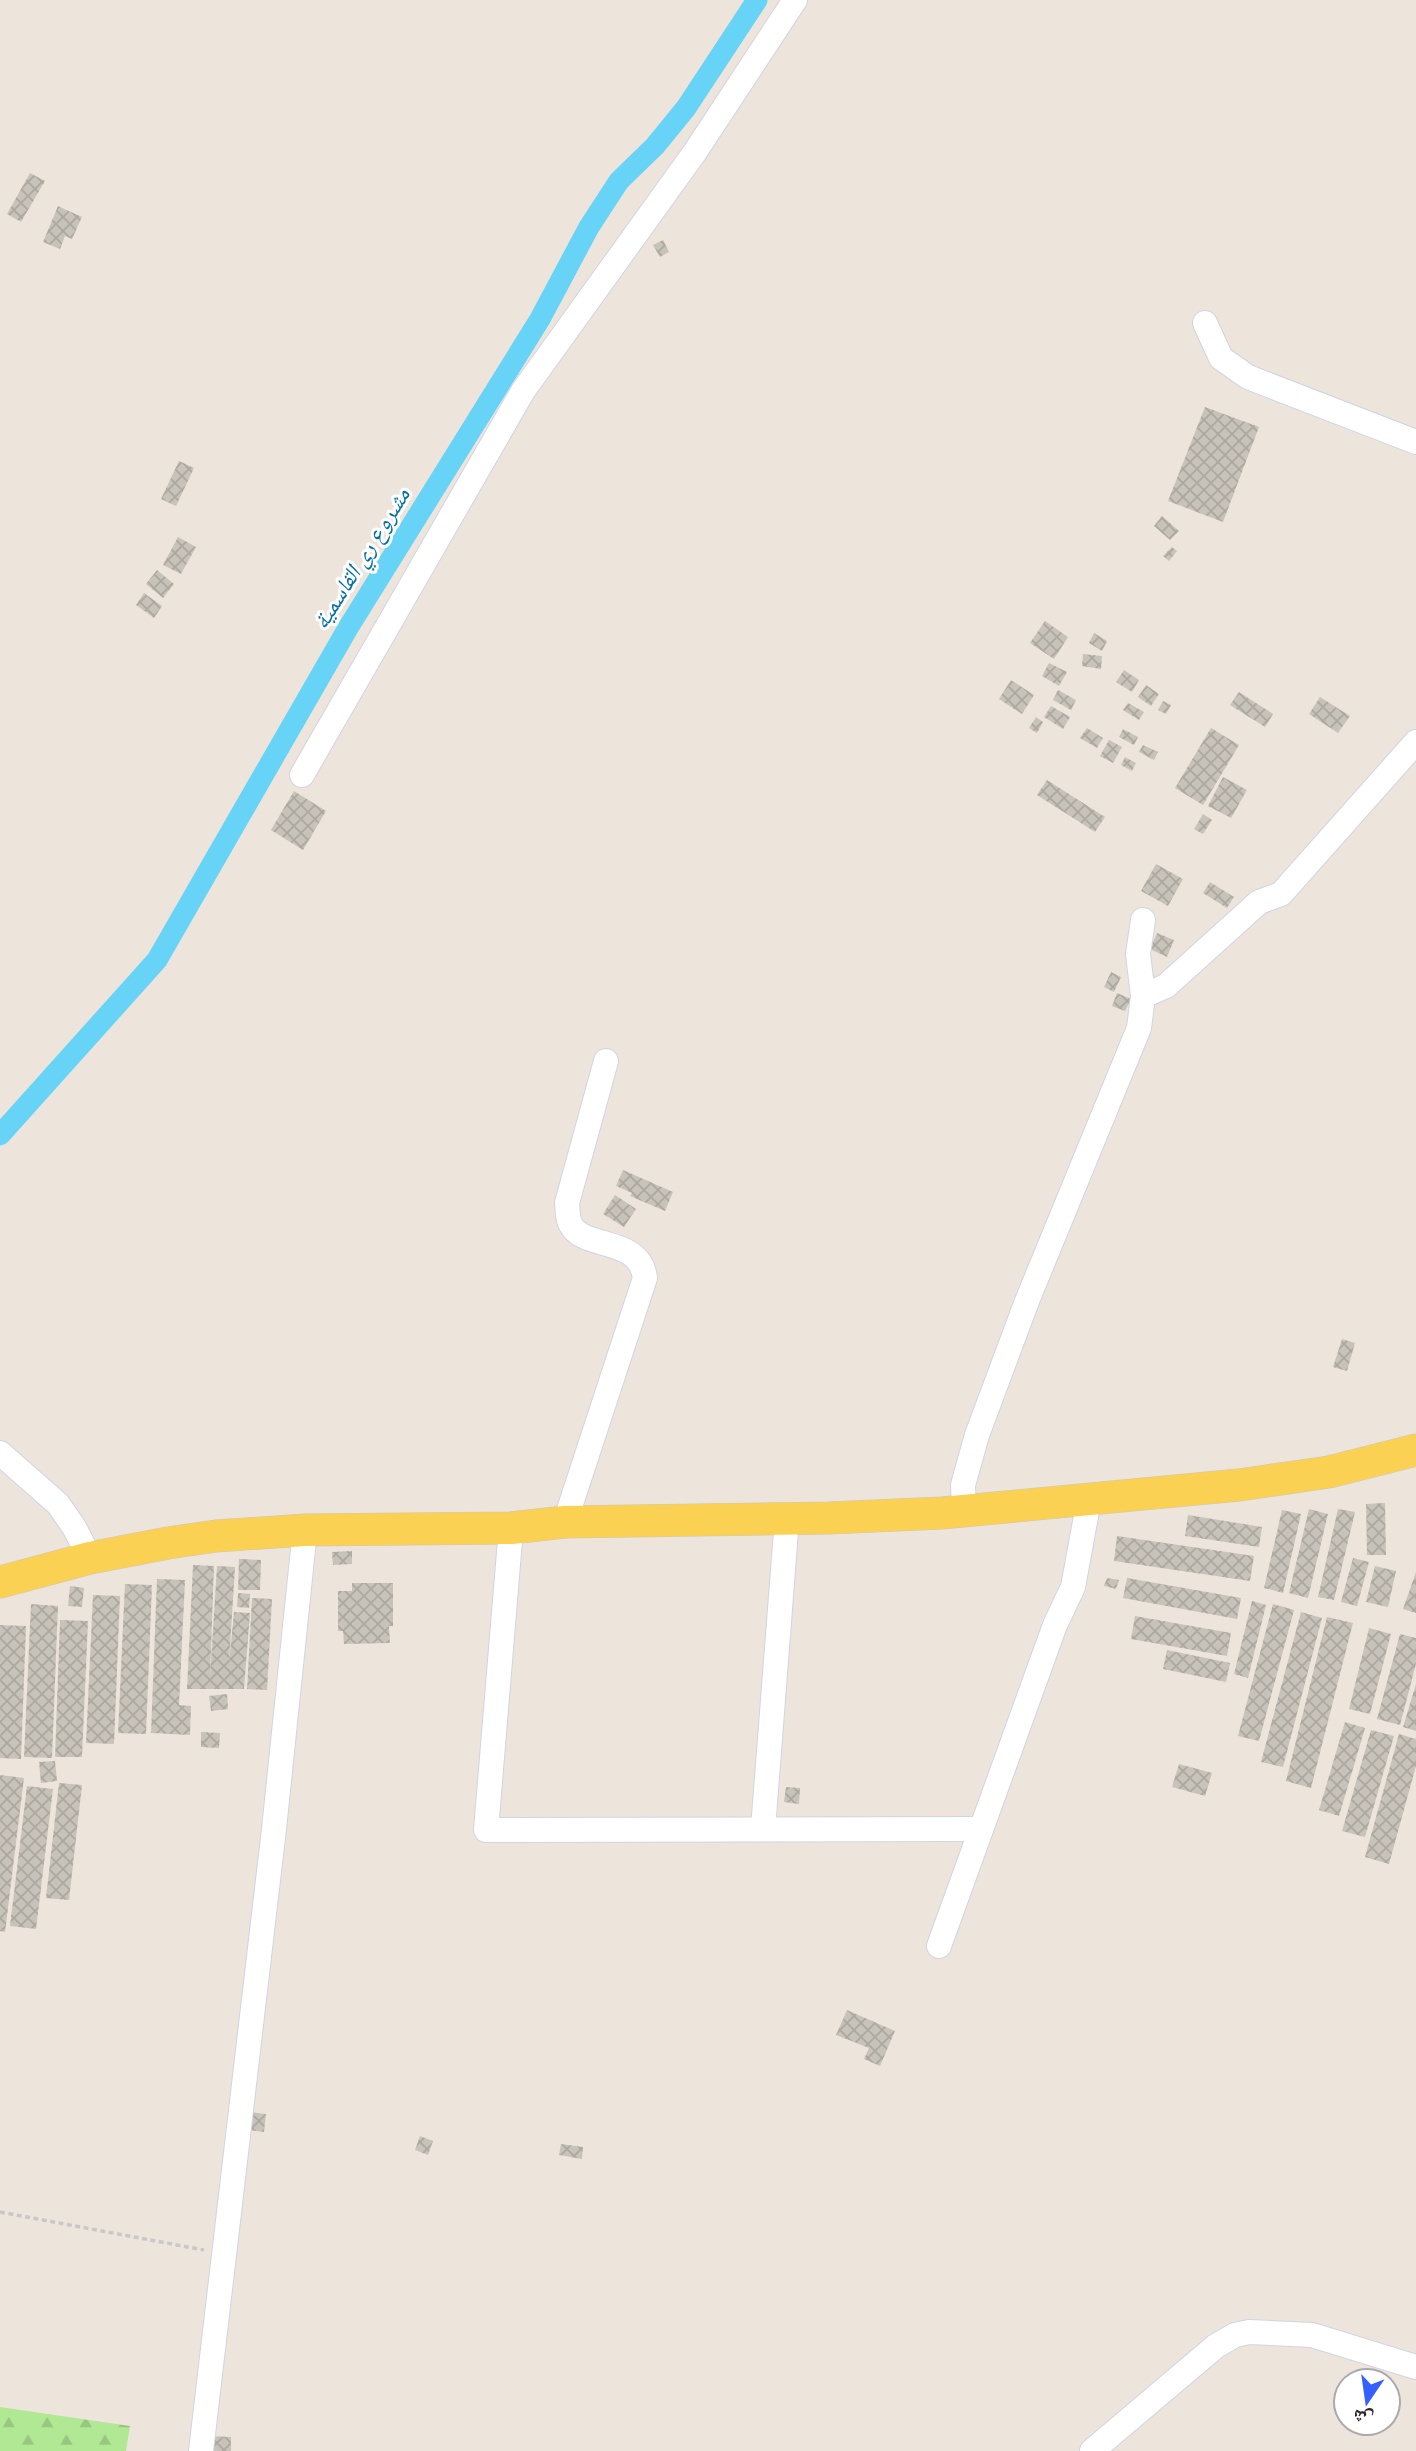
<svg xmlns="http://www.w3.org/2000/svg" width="1416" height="2451" viewBox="0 0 1416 2451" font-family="'Titillium Web','Noto Naskh Arabic',sans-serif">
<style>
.forest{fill:url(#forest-firs)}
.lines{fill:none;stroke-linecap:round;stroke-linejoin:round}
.canal{stroke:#66d3f7;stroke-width:21}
.building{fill:url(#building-cross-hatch)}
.minor-casing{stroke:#d0d4e4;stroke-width:26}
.major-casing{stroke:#c8c8c8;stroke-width:33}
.path{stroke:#c8c8c8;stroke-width:3.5;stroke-dasharray:5 3.5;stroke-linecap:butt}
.minor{stroke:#fff;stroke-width:24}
.major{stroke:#fad153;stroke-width:32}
.labels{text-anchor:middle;stroke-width:6;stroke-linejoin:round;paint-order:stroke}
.water-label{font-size:23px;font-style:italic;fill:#0470a5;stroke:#fff}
</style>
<defs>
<pattern id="forest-firs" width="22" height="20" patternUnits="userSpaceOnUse" patternTransform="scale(1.75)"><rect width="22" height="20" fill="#b1e893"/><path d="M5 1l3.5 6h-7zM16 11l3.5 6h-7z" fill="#98c77f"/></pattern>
<pattern id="building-cross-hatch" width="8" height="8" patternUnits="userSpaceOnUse" patternTransform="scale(1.75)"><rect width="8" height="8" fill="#c8c3ba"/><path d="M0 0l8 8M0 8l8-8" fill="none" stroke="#aca8a0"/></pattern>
</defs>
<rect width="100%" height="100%" fill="#ede5db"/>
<polygon class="forest" points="0,2407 130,2426 126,2451 0,2451"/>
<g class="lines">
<polyline class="canal" points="0,1135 157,960 348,628 540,319 589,227 619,181 655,146 686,108 757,0"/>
</g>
<g class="building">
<polygon points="30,173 45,181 21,222 7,214"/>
<polygon points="58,206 82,217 72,239 65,236 60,249 43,242"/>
<polygon points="663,240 669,252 660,257 653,245"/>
<polygon points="1205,407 1259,427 1223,522 1168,501"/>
<polygon points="179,461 194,468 176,506 161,499"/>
<polygon points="1162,516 1179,531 1170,540 1154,526"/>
<polygon points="178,537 196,547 181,574 163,565"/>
<polygon points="1172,547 1177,551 1169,561 1163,556"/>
<polygon points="157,570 174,584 163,598 146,584"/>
<polygon points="144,593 162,606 154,618 136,605"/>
<polygon points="1045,621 1068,637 1054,659 1030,643"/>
<polygon points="1094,633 1107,641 1102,651 1089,643"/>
<polygon points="1083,654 1102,656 1101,669 1082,666"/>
<polygon points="1049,663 1067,672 1059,686 1042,676"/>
<polygon points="1124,670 1139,680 1132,692 1116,682"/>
<polygon points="1011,680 1034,695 1022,714 999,699"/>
<polygon points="1146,685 1159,694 1151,706 1138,697"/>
<polygon points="1058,690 1076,700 1071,710 1053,700"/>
<polygon points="1239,692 1273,714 1265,727 1230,705"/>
<polygon points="1320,697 1350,716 1338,733 1309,714"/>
<polygon points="1163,701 1171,705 1166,714 1158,710"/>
<polygon points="1128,703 1144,712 1139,720 1123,710"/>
<polygon points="1051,706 1070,717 1063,729 1044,717"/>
<polygon points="1036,717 1043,722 1037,733 1029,728"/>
<polygon points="1087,728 1103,738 1097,748 1080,738"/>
<polygon points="1211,728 1239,745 1203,805 1175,788"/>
<polygon points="1123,729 1138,737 1134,745 1119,737"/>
<polygon points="1109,740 1122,747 1113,763 1100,756"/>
<polygon points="1143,745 1158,752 1154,760 1139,752"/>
<polygon points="1125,757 1136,763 1132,771 1121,765"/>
<polygon points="1223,777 1247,790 1231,818 1208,806"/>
<polygon points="1047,780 1105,817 1095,832 1037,795"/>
<polygon points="294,791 326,811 303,850 271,830"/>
<polygon points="1203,814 1212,820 1203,834 1194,829"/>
<polygon points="1156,864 1183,879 1168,906 1141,891"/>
<polygon points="1210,882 1234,897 1227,908 1203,893"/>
<polygon points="1157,933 1174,940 1167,957 1150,949"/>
<polygon points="1111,972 1121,977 1114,992 1104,987"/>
<polygon points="1117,993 1131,999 1125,1011 1112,1006"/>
<polygon points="623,1170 673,1192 665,1211 630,1196 632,1193 616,1186"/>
<polygon points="615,1195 636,1209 624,1227 603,1214"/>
<polygon points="1342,1339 1355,1343 1347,1371 1333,1367"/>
<polygon points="1385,1503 1386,1555 1367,1555 1366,1504"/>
<polygon points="1309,1509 1328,1514 1308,1598 1289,1593"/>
<polygon points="1338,1509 1355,1512 1334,1600 1318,1597"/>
<polygon points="1282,1510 1301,1514 1283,1593 1264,1588"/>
<polygon points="1188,1515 1262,1527 1259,1547 1185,1536"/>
<polygon points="1117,1536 1254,1556 1250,1581 1114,1561"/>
<polygon points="352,1551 352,1564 333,1565 332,1552"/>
<polygon points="1353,1558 1369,1562 1357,1606 1341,1602"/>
<polygon points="239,1559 261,1560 260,1590 238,1590"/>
<polygon points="193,1565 214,1566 210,1677 217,1566 235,1567 229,1663 234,1612 250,1613 244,1689 187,1689"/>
<polygon points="1375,1566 1396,1571 1388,1607 1366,1602"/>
<polygon points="1416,1572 1416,1613 1403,1609"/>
<polygon points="1107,1578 1119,1580 1116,1589 1104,1586"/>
<polygon points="1127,1578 1241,1598 1237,1619 1123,1598"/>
<polygon points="157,1579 185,1580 179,1705 191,1706 190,1735 151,1733"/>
<polygon points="352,1583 393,1583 393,1626 389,1626 390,1643 344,1644 343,1631 338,1631 338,1591 352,1591"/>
<polygon points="125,1584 152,1585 146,1734 118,1733"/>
<polygon points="70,1586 84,1588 82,1607 68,1606"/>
<polygon points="238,1593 250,1594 249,1608 237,1607"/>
<polygon points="93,1595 120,1596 114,1744 86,1743"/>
<polygon points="252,1598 272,1599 267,1690 247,1689"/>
<polygon points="1252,1601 1266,1605 1248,1678 1234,1674"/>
<polygon points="31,1604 58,1606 52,1758 24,1757"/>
<polygon points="1273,1604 1294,1610 1259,1741 1238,1736"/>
<polygon points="1301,1612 1322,1618 1283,1767 1261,1762"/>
<polygon points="1135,1616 1231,1633 1227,1656 1131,1639"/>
<polygon points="1327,1617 1353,1623 1311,1788 1286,1781"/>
<polygon points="60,1620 88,1621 82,1757 55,1757"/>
<polygon points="0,1625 26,1626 21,1759 0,1758"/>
<polygon points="1369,1628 1391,1634 1370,1714 1349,1709"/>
<polygon points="1400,1634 1416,1638 1416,1664 1400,1725 1377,1719"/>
<polygon points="1167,1650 1230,1663 1226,1682 1163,1669"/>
<polygon points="1416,1684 1416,1731 1403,1727"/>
<polygon points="227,1694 228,1709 211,1711 209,1696"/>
<polygon points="1345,1722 1365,1728 1339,1816 1319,1810"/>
<polygon points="1371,1730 1394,1736 1365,1837 1342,1831"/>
<polygon points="201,1732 220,1733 219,1748 201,1747"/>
<polygon points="1399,1734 1416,1739 1416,1766 1389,1864 1365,1857"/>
<polygon points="55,1761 57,1781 41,1783 39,1762"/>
<polygon points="1179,1764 1212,1773 1205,1796 1172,1787"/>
<polygon points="0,1775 24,1778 5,1932 0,1931"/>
<polygon points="59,1783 82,1785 69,1900 46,1898"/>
<polygon points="27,1786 53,1789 36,1929 10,1926"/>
<polygon points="786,1787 800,1788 799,1804 784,1802"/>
<polygon points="847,2010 895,2031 880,2066 864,2059 869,2048 836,2035"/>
<polygon points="249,2112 266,2114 264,2132 247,2130"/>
<polygon points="420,2136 433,2141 428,2155 415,2150"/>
<polygon points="561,2144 583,2147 582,2159 559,2155"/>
<polygon points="208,2436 231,2437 231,2451 207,2451"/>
</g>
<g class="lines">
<defs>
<g id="minor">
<polyline points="1205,323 1221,358 1248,377 1416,442"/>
<polyline points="302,775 523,391 695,152 795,0"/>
<polyline points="1143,996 1166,986 1259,902 1281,894 1416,742"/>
<polyline points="0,1453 58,1504 74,1527 90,1558"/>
<polyline points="964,1511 963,1485 977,1435 1027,1301 1139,1028 1143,996 1138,954 1143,920"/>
<path d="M565,1522L645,1278C640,1236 584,1250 571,1225C567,1219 568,1210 567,1203L606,1061"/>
<polyline points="511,1528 486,1830 981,1829"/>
<polyline points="763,1829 787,1518"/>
<polyline points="939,1946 1055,1625 1073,1587 1089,1500"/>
<polyline points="201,2451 274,1829 305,1530"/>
<polyline points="1092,2451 1216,2346 1235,2335 1249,2332 1312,2335 1416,2367"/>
</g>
<polyline id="major" points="0,1582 90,1558 168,1543 216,1536 305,1530 511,1528 565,1522 829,1518 942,1513 1239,1485 1329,1472 1416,1450"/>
</defs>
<use href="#minor" class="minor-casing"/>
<use href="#major" class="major-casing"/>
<polyline class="path" points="0,2212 204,2250"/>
<use href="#minor" class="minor"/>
<use href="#major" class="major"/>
</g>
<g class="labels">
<g class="water-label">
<text transform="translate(361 558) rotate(-58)" y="8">مشروع ري القاسمية</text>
</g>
</g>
<g transform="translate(1367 2402) rotate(193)"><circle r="33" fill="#ffffff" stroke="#aaaaaa" stroke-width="2"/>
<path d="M0-5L12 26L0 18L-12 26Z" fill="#365fff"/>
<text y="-10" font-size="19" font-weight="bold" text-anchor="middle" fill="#2a2a2a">ش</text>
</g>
</svg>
